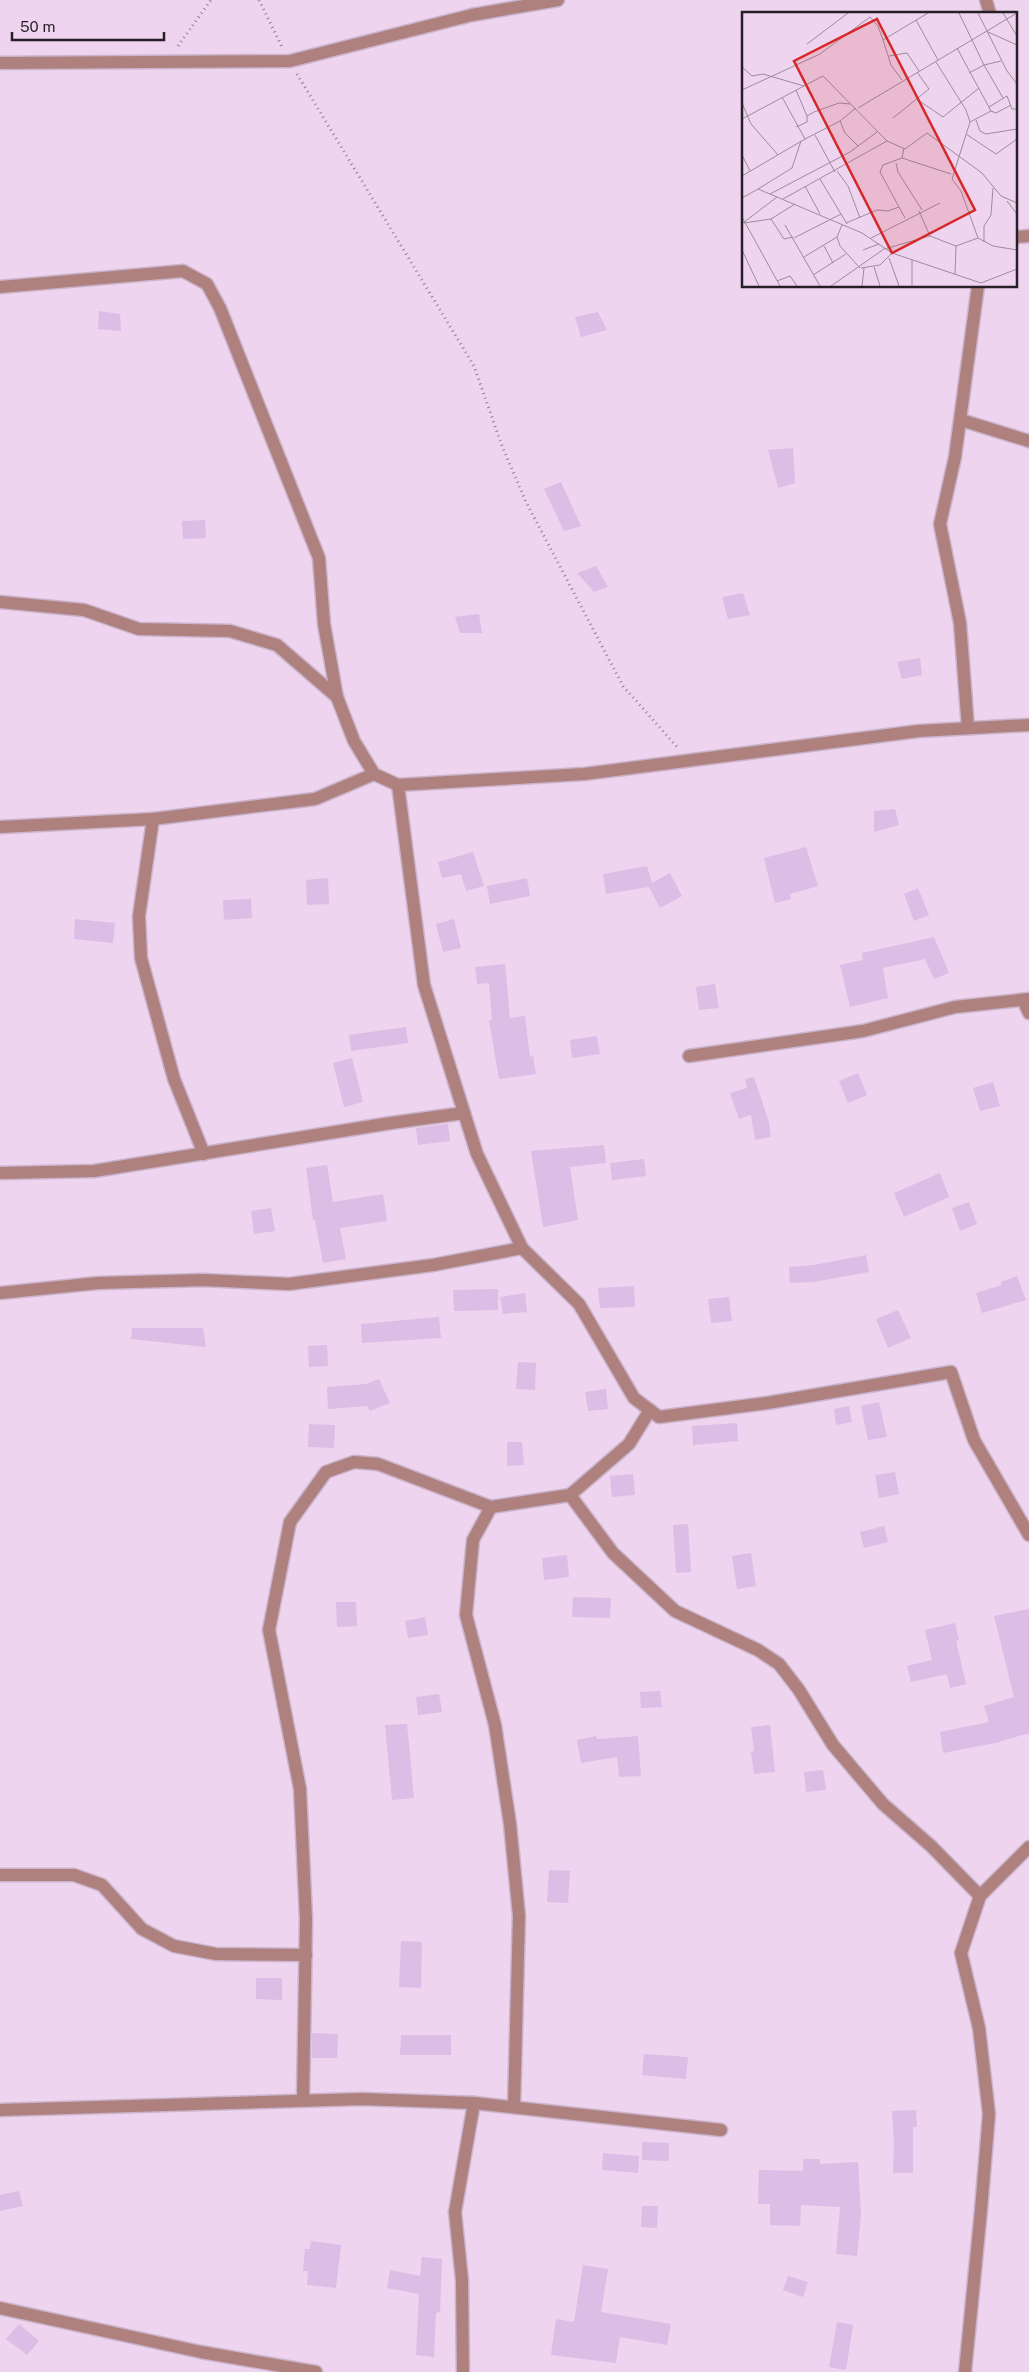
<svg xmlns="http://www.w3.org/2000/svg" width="1029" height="2372" viewBox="0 0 1029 2372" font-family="'Public Sans',sans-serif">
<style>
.building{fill:#ddbce6}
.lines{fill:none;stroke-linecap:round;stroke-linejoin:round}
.street-casing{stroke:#cab3cb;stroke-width:15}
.path{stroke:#938193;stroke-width:3;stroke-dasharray:1 4;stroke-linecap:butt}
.street{stroke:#af817e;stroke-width:12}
.inset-road{fill:none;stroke:#9e8b9f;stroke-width:1}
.view{fill:#d62828;fill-opacity:0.15;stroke:#d62828;stroke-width:2.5}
.inset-edge{fill:none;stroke:#271e27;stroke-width:2.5}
</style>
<rect width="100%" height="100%" fill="#eed4ef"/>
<g class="building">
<polygon points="99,311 120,314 121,331 98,329"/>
<polygon points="598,312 607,330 581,337 575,317"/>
<polygon points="793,448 795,483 778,488 768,450"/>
<polygon points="561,482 581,526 564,531 544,489"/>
<polygon points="205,520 206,538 183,539 182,521"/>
<polygon points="596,566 608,587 594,592 577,573"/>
<polygon points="743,593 750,615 728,619 722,597"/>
<polygon points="479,614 482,633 460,633 455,617"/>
<polygon points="920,658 922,675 902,679 897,662"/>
<polygon points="895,809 899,825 874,832 874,811"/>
<polygon points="806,847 818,886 790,894 791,899 775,903 764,858"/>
<polygon points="473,852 484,886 466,891 461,874 442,878 438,862"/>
<polygon points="647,866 652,883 670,873 682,896 660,908 649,887 606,894 603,874"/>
<polygon points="328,878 329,904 307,905 306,880"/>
<polygon points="527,878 530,896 490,904 487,886"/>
<polygon points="918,888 929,915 914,921 904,894"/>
<polygon points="251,899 252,918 224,920 223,900"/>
<polygon points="75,919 115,923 113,943 74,939"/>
<polygon points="454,919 461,948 443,952 436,924"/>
<polygon points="934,937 949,973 934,979 925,959 883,968 888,998 850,1007 840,965 863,960 862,953"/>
<polygon points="505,964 510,1018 525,1016 530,1057 533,1056 536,1074 499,1079 489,1020 492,1020 489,983 477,984 475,967"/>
<polygon points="715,984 719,1008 699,1010 696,987"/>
<polygon points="406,1027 408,1043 351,1051 349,1035"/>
<polygon points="597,1036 600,1054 572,1058 570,1040"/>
<polygon points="352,1058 363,1102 344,1107 333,1063"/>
<polygon points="858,1073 867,1095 848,1103 839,1081"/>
<polygon points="754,1077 769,1122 771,1137 755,1140 751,1115 739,1119 730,1093 747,1088 745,1079"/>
<polygon points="993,1082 1000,1106 980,1111 973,1088"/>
<polygon points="448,1124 450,1141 418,1145 416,1128"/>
<polygon points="604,1145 606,1163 570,1167 578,1220 543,1227 531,1151"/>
<polygon points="644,1159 646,1176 612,1180 610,1163"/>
<polygon points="327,1165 333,1202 383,1194 387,1221 340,1228 346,1259 323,1263 315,1220 313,1220 306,1168"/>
<polygon points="940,1173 949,1197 904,1217 894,1193"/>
<polygon points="969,1202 977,1224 960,1231 952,1208"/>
<polygon points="271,1208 275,1231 254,1234 251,1211"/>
<polygon points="866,1255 869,1272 813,1282 790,1283 789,1267 814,1265"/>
<polygon points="1017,1276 1026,1300 982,1313 976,1293 1002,1285 1001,1282"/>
<polygon points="634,1286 635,1307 600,1308 598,1288"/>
<polygon points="498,1289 498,1310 454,1311 453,1290"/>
<polygon points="525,1293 527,1312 503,1314 500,1297"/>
<polygon points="729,1297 732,1321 711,1323 708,1299"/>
<polygon points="898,1310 911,1338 888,1348 876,1319"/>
<polygon points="439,1317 441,1338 362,1343 361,1324"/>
<polygon points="132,1328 203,1328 206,1347 131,1339"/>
<polygon points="327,1345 328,1366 309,1367 308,1346"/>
<polygon points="518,1362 536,1363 535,1390 516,1389"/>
<polygon points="379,1379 390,1403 370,1411 367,1406 328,1409 327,1387 366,1384"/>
<polygon points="606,1389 608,1409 588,1411 585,1392"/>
<polygon points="879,1402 887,1437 868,1440 861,1406"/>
<polygon points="849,1406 852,1422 836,1425 834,1409"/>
<polygon points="737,1423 738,1441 693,1445 692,1426"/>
<polygon points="309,1424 335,1425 334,1448 308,1447"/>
<polygon points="507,1442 522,1442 524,1465 507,1466"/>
<polygon points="895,1472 899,1494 879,1498 875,1475"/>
<polygon points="633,1474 635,1495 612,1497 610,1476"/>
<polygon points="688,1524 691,1572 676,1573 673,1525"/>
<polygon points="884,1526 888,1542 864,1548 860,1532"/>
<polygon points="751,1553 756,1586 737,1589 732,1556"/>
<polygon points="567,1555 569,1577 544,1580 542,1558"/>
<polygon points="573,1597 611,1598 610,1618 572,1617"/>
<polygon points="336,1602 356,1602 357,1626 337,1627"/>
<polygon points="1029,1609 1029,1733 995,1743 943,1753 940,1732 989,1722 984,1706 1014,1697 994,1616"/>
<polygon points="425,1617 428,1635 408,1638 405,1621"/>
<polygon points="955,1623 959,1640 956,1641 966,1684 950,1688 947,1674 911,1682 907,1666 932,1660 925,1630"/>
<polygon points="660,1691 662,1707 641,1708 640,1692"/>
<polygon points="439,1694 442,1712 418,1715 416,1697"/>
<polygon points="407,1724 414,1798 392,1800 385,1725"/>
<polygon points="770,1725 775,1772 754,1774 751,1752 754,1751 751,1727"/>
<polygon points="596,1736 597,1739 638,1736 641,1776 619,1777 617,1757 581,1763 577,1740"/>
<polygon points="823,1770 826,1790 806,1792 804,1772"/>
<polygon points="549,1870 570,1871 568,1903 547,1902"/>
<polygon points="401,1941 422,1942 421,1988 399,1987"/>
<polygon points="256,1978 282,1978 282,2000 256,1999"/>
<polygon points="312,2033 338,2034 337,2058 312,2058"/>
<polygon points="401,2035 451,2035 451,2055 400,2055"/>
<polygon points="644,2054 688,2057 686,2079 642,2075"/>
<polygon points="916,2110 917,2127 913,2127 913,2173 893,2173 894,2143 892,2111"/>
<polygon points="642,2142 669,2143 669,2161 642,2160"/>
<polygon points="603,2153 639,2156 638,2173 602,2170"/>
<polygon points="803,2159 820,2159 820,2164 858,2162 861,2214 857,2256 836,2254 840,2207 801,2205 800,2226 770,2225 770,2204 758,2204 759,2170 803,2171"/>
<polygon points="19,2191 23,2206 0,2211 0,2195"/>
<polygon points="642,2206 658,2206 657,2228 641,2227"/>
<polygon points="311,2241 341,2245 336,2288 307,2285 308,2271 303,2271 305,2249 310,2249"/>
<polygon points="422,2257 442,2259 440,2312 436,2313 434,2357 416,2355 419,2294 387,2288 390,2270 420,2276"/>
<polygon points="583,2265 608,2269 601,2312 671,2324 667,2345 620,2337 616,2363 551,2355 556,2319 574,2322"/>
<polygon points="788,2276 808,2282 803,2297 783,2290"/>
<polygon points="837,2322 853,2325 846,2370 829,2367"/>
<polygon points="19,2324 39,2341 27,2355 6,2339"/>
</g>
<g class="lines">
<defs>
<g id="street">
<polyline points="986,0 990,14"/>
<polyline points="0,63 290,61 472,15 558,0"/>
<polyline points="1015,237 1029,236"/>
<polyline points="0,287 183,271 207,284 220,308 319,558 324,624 337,697 354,741 374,774 398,785 584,774 919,731 1029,725"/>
<polyline points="961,420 1029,441"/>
<polyline points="0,602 84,610 139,629 230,631 277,645 337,697"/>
<polyline points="968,728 960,623 940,524 955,457 978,286"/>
<polyline points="398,785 424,985 477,1154 522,1248 579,1304 634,1398 659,1417 767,1403 951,1372 974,1440 1029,1535"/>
<polyline points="153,819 139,916 141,958 174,1079 204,1154"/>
<polyline points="0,827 153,819 315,799 374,774"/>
<polyline points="1023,1000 1029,1013"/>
<polyline points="689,1056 863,1031 955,1007 1029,999"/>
<polyline points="0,1173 94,1171 391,1123 464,1113"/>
<polyline points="0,1293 98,1283 203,1280 289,1284 433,1265 522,1248"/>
<polyline points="570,1495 613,1553 675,1611 758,1650 779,1664 799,1690 833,1745 883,1804 931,1846 980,1896"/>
<polyline points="491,1507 473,1540 466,1615 495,1725 510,1824 519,1916 514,2107"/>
<polyline points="0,1875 74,1875 102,1885 142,1929 174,1946 216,1954 306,1955"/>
<polyline points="303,2100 306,1919 300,1789 269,1630 290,1522 326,1472 354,1462 378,1464 491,1507 570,1495 629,1444 650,1410"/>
<polyline points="0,2110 362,2099 474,2103 721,2130"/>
<polyline points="0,2308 201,2352 316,2372"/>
<polyline points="463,2372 462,2280 455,2212 474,2103"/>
<polyline points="965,2372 981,2210 989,2114 979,2028 961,1953 980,1896 1029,1847"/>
</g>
</defs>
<use href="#street" class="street-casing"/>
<g class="path">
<polyline points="259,0 282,47"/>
<polyline points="178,46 211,0"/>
<polyline points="297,74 474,366 502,446 526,502 623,686 677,747"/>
</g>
<use href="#street" class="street"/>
</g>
<g transform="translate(742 12)">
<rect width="275" height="275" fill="#eed4ef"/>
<path class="inset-road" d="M217,1L242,53L259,49M236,1L265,59L275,72M261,1L275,24M174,8L196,48M246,20L275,33M141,28L149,53L160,68M65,32L106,1M215,36L249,99L228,110M147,44L165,41L177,59M194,50L224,98L228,110L210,167L219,179L236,226L251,234L275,238M0,55L10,64L21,62L62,74L81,64L145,129L163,137L185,121L240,161L259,184L275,191M227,61L242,53L261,86M0,78L78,42L128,5L136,14L141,28L186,1M54,78L65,104M40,85L63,127L98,109L114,96M176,88L201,105L237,76M0,91L9,112L36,143M247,95L265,84L270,97H275M116,96L275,1M249,99L254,101L269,93M151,106L187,77L175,60M0,107L62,74M234,108L238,119L244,122L275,117M98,109L103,121L116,134M54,115L65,110V104L72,100L97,91L108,92M224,122L254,142L275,127M73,123L93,160M162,136L160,146L141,153L138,160L163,206M0,143L8,159M160,146L209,162M154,151L156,160L180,198M95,159L106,174L118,206M0,164L63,127M78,167L105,212M63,174L78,202M16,177L50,156L59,129M28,182L108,140L135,120M0,186L16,177L120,221L150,241L239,271L275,257M41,187L145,129M265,189L275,202M177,199L188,224L214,234L236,226M0,205L38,274M29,207L42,227L51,225M1,211L35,185M2,211L29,207L53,192M104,211L135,198L146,199L157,195M43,213L78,274M100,213L95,225L98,234L118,256M52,226L99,202M129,226L198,191M242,230V214L249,203L251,176M82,234L91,251M0,238L17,274M121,238L137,232M62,245L95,225M147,246L157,274M170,248V274M132,255L138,274M119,256L138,253L150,241M213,262L214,234M71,263L104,242M35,269L48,264L55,274M89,274L142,237L188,224M120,274L122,256"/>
<path class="view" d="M135,7L233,198L150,241L52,49Z"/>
<rect width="275" height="275" class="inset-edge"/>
</g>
<path d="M12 32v8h152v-8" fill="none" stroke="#271e27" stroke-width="2.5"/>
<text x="20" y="32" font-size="15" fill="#271e27" stroke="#eed4ef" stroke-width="4" paint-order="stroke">50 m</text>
</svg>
